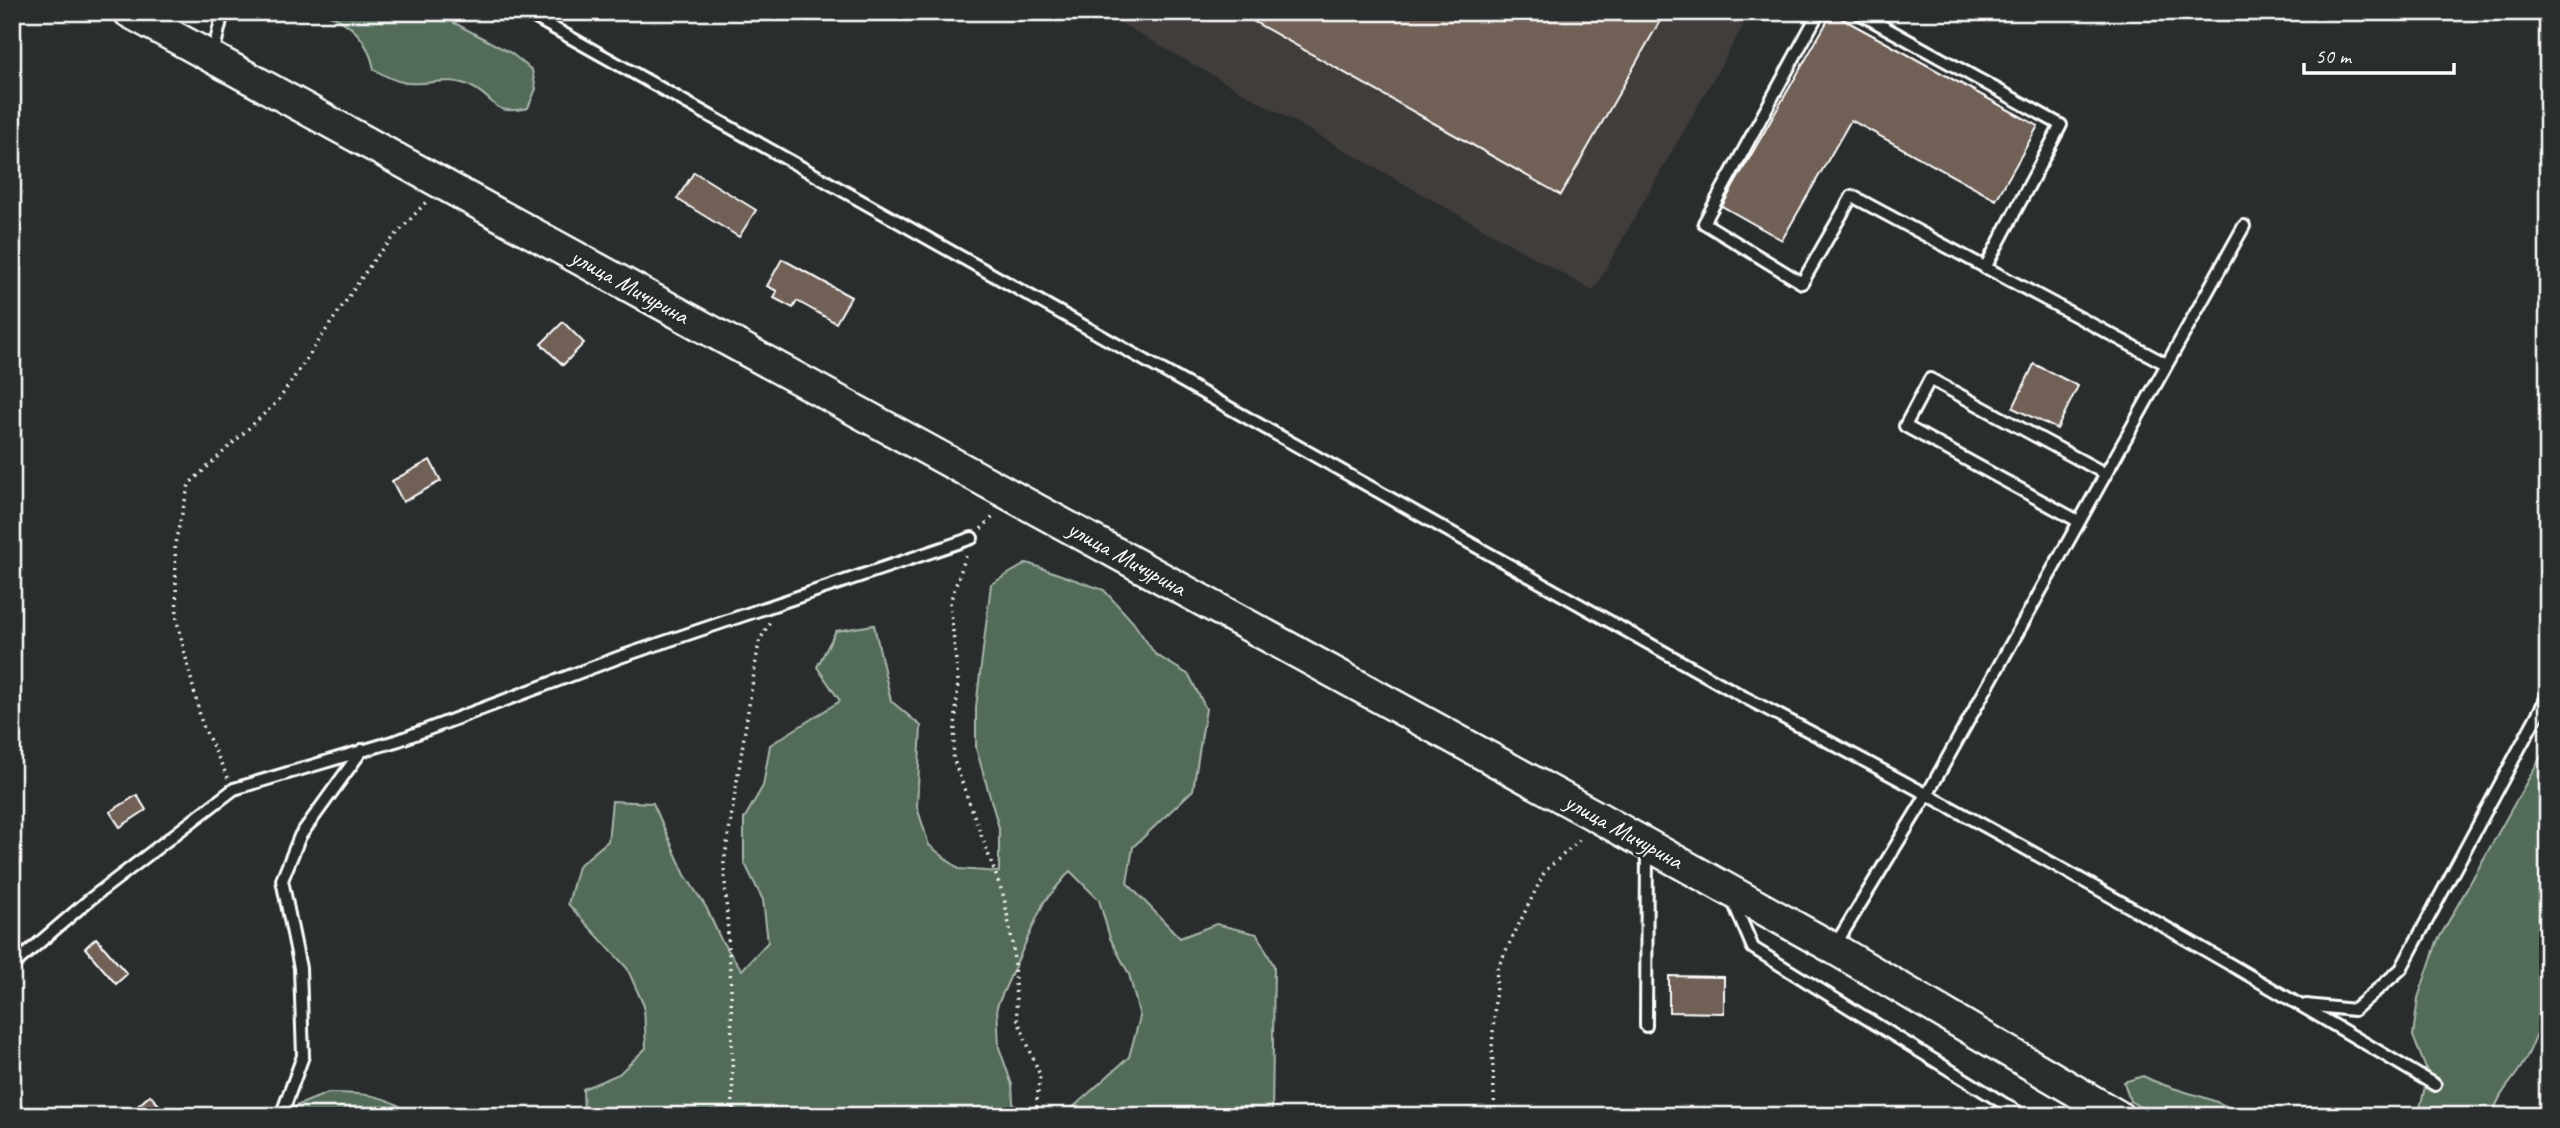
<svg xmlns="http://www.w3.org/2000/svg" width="2560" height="1128" viewBox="0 0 2560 1128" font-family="Caveat,sans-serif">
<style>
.built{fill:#3f3d3a}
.green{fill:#536c5a;stroke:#a9b6ac;stroke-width:2}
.building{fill:#706156;stroke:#fff;stroke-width:2}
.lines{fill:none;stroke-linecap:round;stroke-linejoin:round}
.lane-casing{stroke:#fff;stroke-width:16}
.secondary-casing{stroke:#fff;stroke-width:35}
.path{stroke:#fff;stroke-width:3.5;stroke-dasharray:2 5;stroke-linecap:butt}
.lane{stroke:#2a2d2e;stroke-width:10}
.secondary{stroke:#2a2d2e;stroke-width:30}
.labels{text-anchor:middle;stroke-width:6;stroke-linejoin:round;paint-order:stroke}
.street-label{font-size:24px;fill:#fff;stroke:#2a2d2e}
</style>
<rect width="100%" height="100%" fill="#2a2d2e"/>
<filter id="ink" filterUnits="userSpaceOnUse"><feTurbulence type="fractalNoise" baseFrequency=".0143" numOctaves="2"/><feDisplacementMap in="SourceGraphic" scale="14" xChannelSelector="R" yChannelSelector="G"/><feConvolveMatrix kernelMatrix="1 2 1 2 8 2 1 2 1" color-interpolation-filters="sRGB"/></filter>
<g filter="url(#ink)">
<polygon class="built" points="1101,12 1751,12 1593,291"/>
<g class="green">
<path d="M322,12H434L511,53L532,70L536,89L528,108C490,116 499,101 472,87C438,70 417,99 374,69C368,39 351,22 322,12Z"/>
<polygon points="1027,563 1104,590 1133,622 1155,654 1189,675 1206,709 1193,790 1133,847 1127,883 1180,938 1216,924 1257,934 1274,966 1272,1116 1068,1116 1070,1110 1129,1057 1140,1017 1129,974 1110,938 1099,900 1070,871 1044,902 997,1006 999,1047 1012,1085 1014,1116 584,1116 583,1089 619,1074 646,1048 644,1006 627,968 568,904 578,866 608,841 612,801 653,803 685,875 706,907 721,940 742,970 768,942 763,900 744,862 744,819 763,786 770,745 840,701 817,667 836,631 874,625 891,701 921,726 917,807 929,845 959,869 999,872 999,828 976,748 976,707 991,584"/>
<path d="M2548,744V1014C2536,1029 2533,1048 2523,1064C2511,1084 2499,1092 2492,1116H2418L2428,1074L2413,1036L2418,998L2437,942Z"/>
<path d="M2143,1076C2177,1094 2209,1093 2244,1116H2156L2130,1101L2124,1082Z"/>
<path d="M328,1093C358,1093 389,1093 412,1116H290L291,1108Z"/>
</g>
<g class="building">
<polygon points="1237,12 1665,12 1561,195"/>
<polygon points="1832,13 2038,126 1996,200 1851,120 1782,240 1722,206"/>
<polygon points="694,172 756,210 739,237 677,199"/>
<polygon points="782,259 851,297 836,323 797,301 793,308 774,298 777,291 767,286"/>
<polygon points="563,322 584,343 563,365 541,344"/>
<polygon points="2034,364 2078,386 2057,429 2013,408"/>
<polygon points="430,460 441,481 403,502 392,481"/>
<polygon points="137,795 146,810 120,827 110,812"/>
<polygon points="96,938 127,974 116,984 85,948"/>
<polygon points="1669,976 1724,977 1724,1013 1669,1012"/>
<polygon points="150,1095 169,1116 127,1116"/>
</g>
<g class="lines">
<defs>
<g id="lane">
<path d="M525,12L1744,697C1978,819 2208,949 2435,1085"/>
<polyline points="1819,12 1704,223 1802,283 1852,196 2166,364"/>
<polyline points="1857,12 2061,125 1985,268"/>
<polyline points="213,54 223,12"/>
<polyline points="2078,521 1905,426 1930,379 2104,473"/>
<polyline points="1732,899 1753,948 2024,1116"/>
<polyline points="1834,947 1928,793 2244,226"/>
<polyline points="12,966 89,900 234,789 399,740 620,657 972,538"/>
<polyline points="2306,1005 2354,1010 2401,969 2548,695"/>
<polyline points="1646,1026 1647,847"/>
<polyline points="281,1116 303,1056 300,968 282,880 300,836 362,750"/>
</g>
<polyline id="secondary" points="129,12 1603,820 1833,948 2118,1116"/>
</defs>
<use href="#lane" class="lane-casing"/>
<use href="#secondary" class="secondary-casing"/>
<g class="path">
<polyline points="981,529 995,515"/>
<polyline points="966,556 950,602 958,681 953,758 1004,897 1013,946 1017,1018 1040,1075 1035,1116"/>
<polyline points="228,778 202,724 177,621 175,543 189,484 278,401 375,258 426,202"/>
<polyline points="733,1116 731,988 724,863 759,642 770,621"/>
<polyline points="1495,1116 1492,1048 1497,969 1545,871 1583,837"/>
</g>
<use href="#lane" class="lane"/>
<use href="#secondary" class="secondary"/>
</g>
</g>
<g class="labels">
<g class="street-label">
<text transform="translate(630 286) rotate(29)" y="8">улица Мичурина</text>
<text transform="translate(1127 558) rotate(29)" y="8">улица Мичурина</text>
<text transform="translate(1624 831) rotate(29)" y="8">улица Мичурина</text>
</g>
</g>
<rect width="2560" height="1128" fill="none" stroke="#2a2d2e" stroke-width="42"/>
<rect x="21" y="21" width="2518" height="1086" fill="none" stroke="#fff" stroke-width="2.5" filter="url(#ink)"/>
<path d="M2304 63v10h150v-10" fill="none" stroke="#ffffff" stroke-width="3.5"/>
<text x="2315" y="63" font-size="21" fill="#ffffff" stroke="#2a2d2e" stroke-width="5" paint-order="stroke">50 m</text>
</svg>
